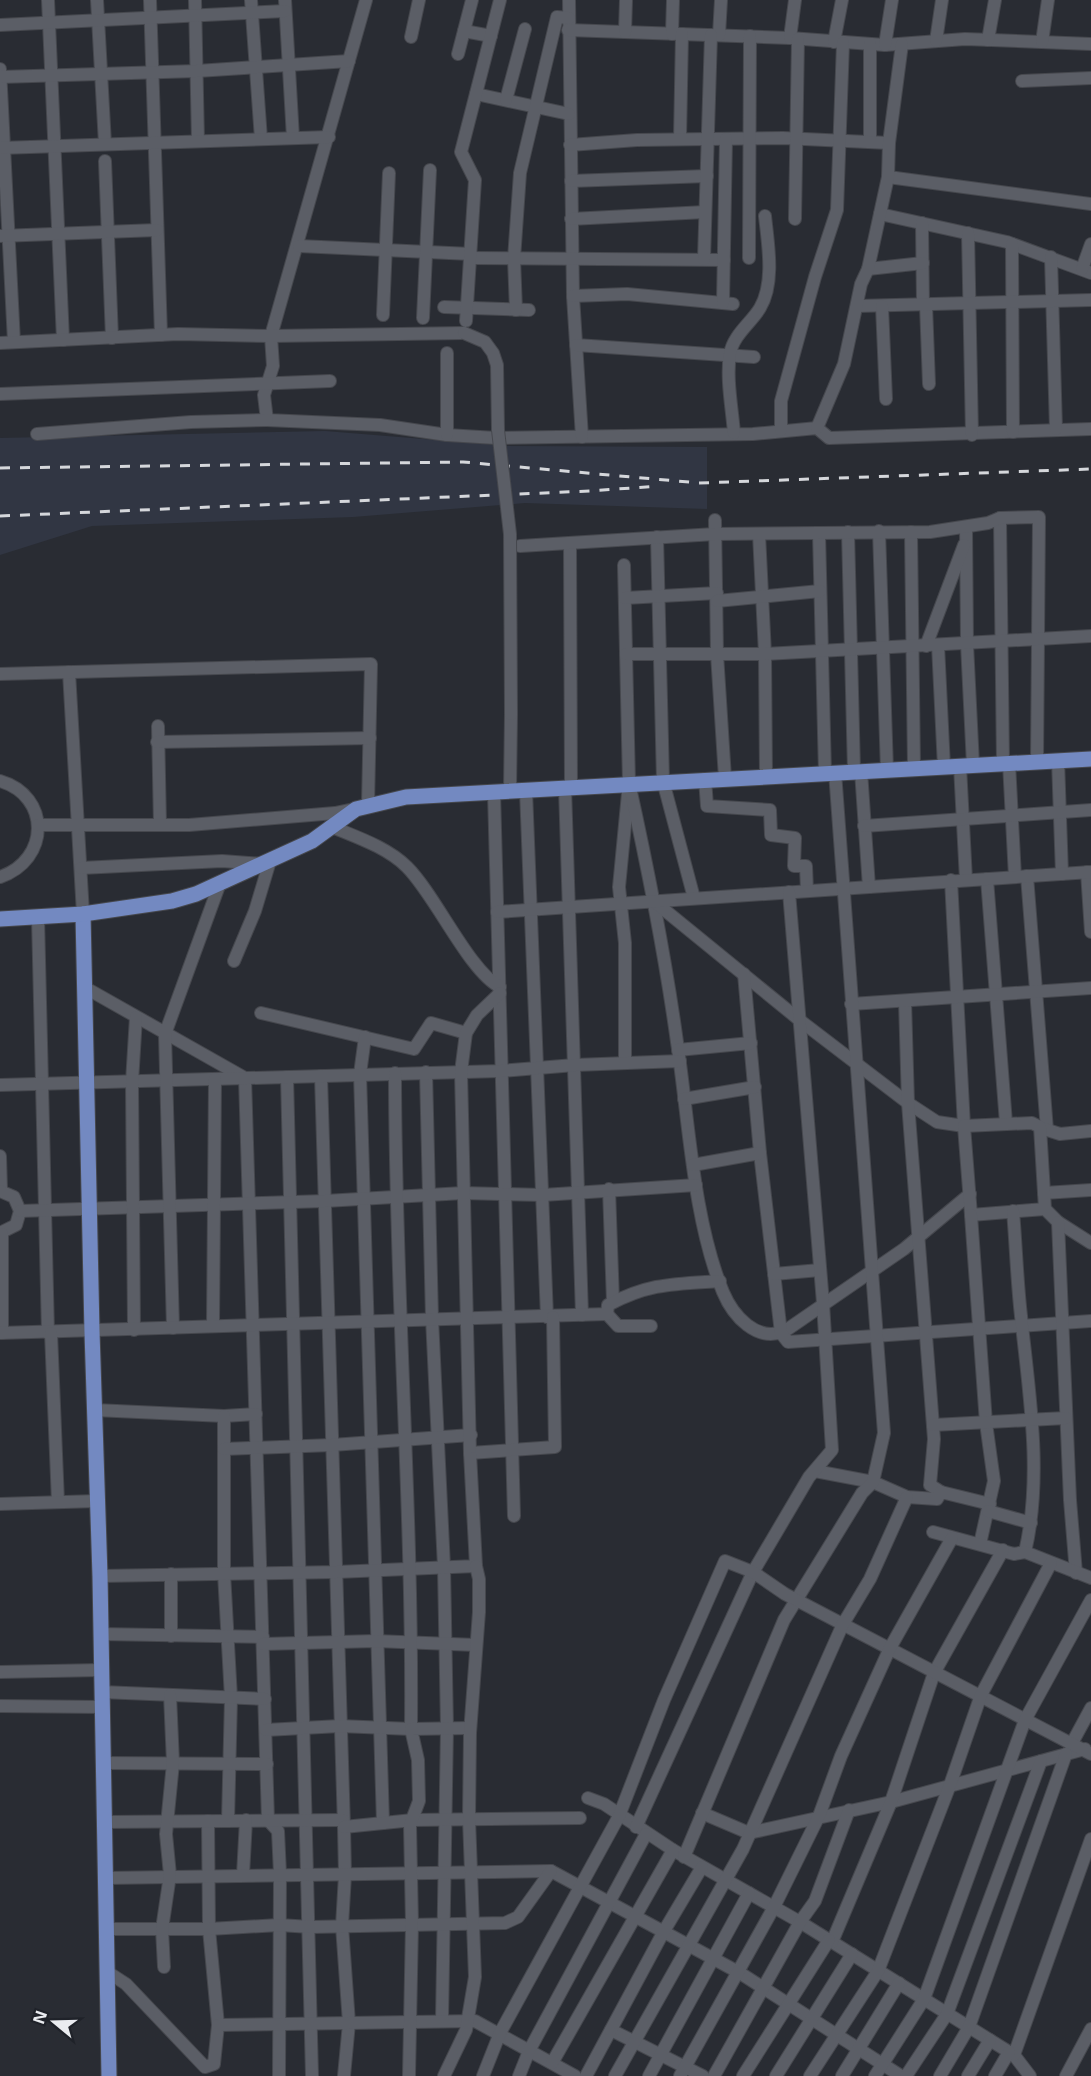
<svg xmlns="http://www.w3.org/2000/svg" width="1091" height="2076" viewBox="0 0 1091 2076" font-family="'Open Sans',sans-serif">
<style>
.built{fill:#313643}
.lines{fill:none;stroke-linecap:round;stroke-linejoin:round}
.minor-casing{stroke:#46484e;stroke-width:14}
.major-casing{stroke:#46484e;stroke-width:17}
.minor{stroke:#5b5e66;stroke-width:12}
.major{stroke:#7389c1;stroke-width:15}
.rail{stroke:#d5d7db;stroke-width:3;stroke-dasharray:10 10;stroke-linecap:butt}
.minor-bridge-casing{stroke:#46484e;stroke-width:14;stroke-linecap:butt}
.minor-bridge{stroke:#5b5e66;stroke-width:12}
</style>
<rect width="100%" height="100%" fill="#292c33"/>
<polygon class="built" points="325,431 510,446 707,447 707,509 525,503 353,517 92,526 0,555 0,438"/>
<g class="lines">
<defs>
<g id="minor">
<polyline points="48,0 63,340"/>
<polyline points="97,0 105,144"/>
<polyline points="150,0 161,335"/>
<polyline points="195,0 198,141"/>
<polyline points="251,0 261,139"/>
<polyline points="285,0 293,138"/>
<polyline points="366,0 271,336 273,366 264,395 267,420 380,425 447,435 496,438 753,434 817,428 829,438 1091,429"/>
<polyline points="569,0 573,296 582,437"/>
<polyline points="0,25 285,11"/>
<polyline points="568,30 790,38 885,45 965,39 1091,44"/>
<polyline points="464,31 491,36"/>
<polyline points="625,32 626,0"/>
<polyline points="672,34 673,0"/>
<polyline points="719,35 721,0"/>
<polyline points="411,37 419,0"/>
<polyline points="790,38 795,0"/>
<polyline points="988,40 995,0"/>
<polyline points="936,41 942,0"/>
<polyline points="834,42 842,0"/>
<polyline points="1042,42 1048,0"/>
<polyline points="870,44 870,141"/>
<polyline points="885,45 892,0"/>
<polyline points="458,54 472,0"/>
<polyline points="0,69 14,342"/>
<polyline points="0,77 197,71 349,61"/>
<polyline points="1022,81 1091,78"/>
<polyline points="476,94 569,114"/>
<polyline points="506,100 525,29"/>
<polyline points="680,139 682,34"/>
<polyline points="570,145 637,140 783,138 889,143"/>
<polyline points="0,148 329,137"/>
<polyline points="105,161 112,338"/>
<polyline points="888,177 1091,204"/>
<polyline points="571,181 707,176"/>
<polyline points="880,214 1007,242 1091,273"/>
<polyline points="571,219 705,212"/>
<polyline points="795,219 798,39"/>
<polyline points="922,223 923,305"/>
<polyline points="968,233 972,435"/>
<polyline points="0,236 157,230"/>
<polyline points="1012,244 1013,432"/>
<polyline points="299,246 471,254"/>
<polyline points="1051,257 1056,429"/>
<polyline points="471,258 724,260"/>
<polyline points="749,258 750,36"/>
<polyline points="704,259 711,35"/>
<polyline points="868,269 923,263"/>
<polyline points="1082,269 1091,244"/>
<polyline points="573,296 627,294 733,304"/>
<polyline points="723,303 726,139"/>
<polyline points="926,305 929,384"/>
<polyline points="857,306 1091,300"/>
<polyline points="882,306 886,399"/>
<polyline points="444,307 529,310"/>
<polyline points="516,310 514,259 520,173 557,17 569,18"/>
<polyline points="383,315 389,173"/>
<polyline points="423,318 430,170"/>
<polyline points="466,321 475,180 461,152 500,0"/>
<polyline points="0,343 178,334 271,336 464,333"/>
<polyline points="576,345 754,357"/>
<polyline points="447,353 447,435"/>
<polyline points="0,394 330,381"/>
<polyline points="817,428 844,364 861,284 868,269 888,177 889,143 902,44"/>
<polyline points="781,430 781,401 815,277 837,210 843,43"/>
<path d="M734,433C732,408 726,378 730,354C733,335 751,323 760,308C775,283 768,244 765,216"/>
<polyline points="37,434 191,422 267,420"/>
<polyline points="1000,518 1003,764"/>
<polyline points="715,520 717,654 725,778"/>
<polyline points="966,527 967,644 973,765"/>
<polyline points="879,531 887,770"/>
<polyline points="848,532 854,771"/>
<polyline points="911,532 914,768"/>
<polyline points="819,533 825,773"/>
<polyline points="759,534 765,654 766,776"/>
<polyline points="657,537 663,781 694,898"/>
<polyline points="570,543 571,788"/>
<polyline points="520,546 715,534 930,532 988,523 1000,518 1039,517 1037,762"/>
<polyline points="624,565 629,783 619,887 625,943 625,1062"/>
<polyline points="625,598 717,593"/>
<polyline points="717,601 820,591"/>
<polyline points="938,645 944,767"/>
<polyline points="926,646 964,545"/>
<polyline points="626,654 765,654 1091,636"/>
<polyline points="69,672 83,914"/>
<polyline points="0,674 371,664 368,805"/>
<polyline points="158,726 160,825"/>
<polyline points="157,742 370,738"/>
<polyline points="1058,760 1062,874"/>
<polyline points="1009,763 1015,877"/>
<polyline points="960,766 966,880"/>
<polyline points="861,771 869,887"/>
<polyline points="705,779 707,806 770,810 771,835 795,838 794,866 806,866 807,891"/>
<path d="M0,781C51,796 50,860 0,877"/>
<path d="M629,783C648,869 665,955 677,1042C689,1121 693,1219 723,1292C733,1316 757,1343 785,1331L904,1249L970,1194"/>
<polyline points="565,788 582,1315"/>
<polyline points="510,791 511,714"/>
<polyline points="526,791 547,1317"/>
<polyline points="494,793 514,1516"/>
<polyline points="38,825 189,825 335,813 354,809"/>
<path d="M330,826C356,837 387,847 407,867C436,896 469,971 500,987"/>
<polyline points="864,826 1091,810"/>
<polyline points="81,868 222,861 263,864"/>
<polyline points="1087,872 1091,932"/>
<polyline points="1027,876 1047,1130"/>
<polyline points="987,879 1006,1123"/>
<polyline points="656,903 802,1022 908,1103 937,1122 964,1126 951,880"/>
<polyline points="497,912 1091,872"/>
<polyline points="38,918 48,1333"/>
<polyline points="234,961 255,911 270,861"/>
<polyline points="744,974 760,1153 781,1333 788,1342 1091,1321"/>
<polyline points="84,987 245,1078 268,1820 278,1831 280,1874 279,2076"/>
<polyline points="905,1001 908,1103 934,1439 930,1485 941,1492"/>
<polyline points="851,1004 1091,988"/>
<polyline points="261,1013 414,1049 431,1023 466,1033"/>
<polyline points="365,1037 360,1074 383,1823"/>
<polyline points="678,1050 751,1043"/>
<polyline points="426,1072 432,1318 444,1567 447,1728 442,2021"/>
<polyline points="321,1076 344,1827 345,1875 342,1926 349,2023 344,2076"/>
<polyline points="287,1077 312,2076"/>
<polyline points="0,1085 500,1071 575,1065 680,1061"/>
<polyline points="684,1099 755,1087"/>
<polyline points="1041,1128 1060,1134 1091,1131"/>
<polyline points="0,1156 1,1190"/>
<polyline points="693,1165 760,1153"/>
<polyline points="609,1189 613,1302"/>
<polyline points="0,1191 14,1197 20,1211 16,1225 0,1233"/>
<polyline points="1044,1193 1091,1190"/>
<polyline points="1045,1209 971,1215 964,1126 1032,1123 1040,1127 1045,1209 1058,1222 1091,1243"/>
<polyline points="20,1211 325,1201 463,1193 543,1195 696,1185"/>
<path d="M1013,1211C1016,1246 1017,1281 1021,1316C1029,1394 1043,1475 1025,1552"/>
<polyline points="971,1215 986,1423 994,1481 980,1544"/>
<polyline points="1058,1222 1070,1500 1076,1573"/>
<polyline points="2,1234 2,1333"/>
<polyline points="774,1274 820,1270"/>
<polyline points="607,1314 618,1326 651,1326"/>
<polyline points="213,1326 215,1079"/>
<polyline points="173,1328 165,1034 220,883"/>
<polyline points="134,1330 132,1082 136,1017"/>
<path d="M0,1333L607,1314L608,1305C649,1283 674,1284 720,1281"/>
<polyline points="51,1333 58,1502"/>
<polyline points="95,1410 224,1416 256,1414"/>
<polyline points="224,1416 224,1573 231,1698 228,1821"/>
<polyline points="933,1425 1066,1418"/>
<polyline points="224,1449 332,1445 471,1435"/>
<polyline points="470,1453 555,1447 553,1317"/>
<polyline points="815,1471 873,1482 907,1497 937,1499 941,1492 990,1504"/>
<polyline points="0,1504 97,1501"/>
<polyline points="988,1511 1031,1523"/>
<polyline points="933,1532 1014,1554 1025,1552 1091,1578"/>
<polyline points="171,1574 171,1636"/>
<polyline points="100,1576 337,1572 476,1566 470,1453 461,1072 466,1033 477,1015 500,993"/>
<polyline points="100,1634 263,1637"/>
<polyline points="263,1644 376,1641 476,1645"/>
<polyline points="0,1672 101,1670"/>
<polyline points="102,1692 265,1699"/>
<polyline points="0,1706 102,1707"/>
<path d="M266,1730L340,1726L411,1729C413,1510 395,1292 395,1073"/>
<polyline points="1071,1745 1091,1708"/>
<polyline points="104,1763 267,1764"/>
<polyline points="588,1798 604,1804 673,1850 800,1922 1014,2055 1030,2076"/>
<polyline points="702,1813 749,1833 891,1802 1085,1749"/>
<polyline points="208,1821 209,1929 218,2025"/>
<polyline points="105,1822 343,1820"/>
<polyline points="344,1827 413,1820 580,1818"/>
<polyline points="636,1827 753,1572 809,1477 832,1450 823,1303 789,892"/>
<polyline points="684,1857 784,1620 862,1493 873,1482 884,1433 835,772"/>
<polyline points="243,1875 246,1820"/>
<polyline points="106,1878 551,1871 740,1973 901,2076"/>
<polyline points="105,1929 209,1929 279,1925 311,1927 505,1923 518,1917 551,1871"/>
<polyline points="832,1942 891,1802 934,1673 1003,1550"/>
<polyline points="164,1967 162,1929 170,1875 166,1834 173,1763 170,1695"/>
<polyline points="106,1971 126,1984 205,2067 214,2064 218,2025 475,2021 575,2076"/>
<polyline points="611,2030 703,2076"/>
<polyline points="1014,2055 1091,1839"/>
<polyline points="552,2063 673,1850"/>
<polyline points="409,2076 412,1924 410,1825 419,1801 418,1760 411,1729 470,1728"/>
<polyline points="444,2076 466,2030 475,1977 469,1819 470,1733 479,1612 479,1579 476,1566"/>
<polyline points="483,2076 500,2033 619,1816 664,1700 725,1561 753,1572 785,1594 1091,1754"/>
<polyline points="519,2076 529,2051 646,1834"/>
<polyline points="586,2076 664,1931 702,1867"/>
<polyline points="615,2076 743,1849 843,1624 870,1579 907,1497"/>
<polyline points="649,2076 749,1893"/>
<polyline points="680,2076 774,1907 819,1816 841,1756 890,1648 952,1538"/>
<polyline points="714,2076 800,1922 815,1901 849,1810"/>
<polyline points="743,2076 829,1940"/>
<polyline points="776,2076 852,1954"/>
<polyline points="810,2076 878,1971 950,1785 981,1695 1051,1563"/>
<polyline points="842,2076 899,1983"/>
<polyline points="875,2076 924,1999 1025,1720 1091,1600"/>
<polyline points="906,2076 947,2014 1041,1761"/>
<polyline points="940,2076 969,2027 1066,1754"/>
<polyline points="968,2076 990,2040"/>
<polyline points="995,2076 1009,2052"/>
<polyline points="1066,2076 1091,2029"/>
</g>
<g id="major">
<polyline points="83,914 92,1332 100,1576 109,2076"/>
<polyline points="0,919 83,914 172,901 196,894 312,841 356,809 406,797 1091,759"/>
</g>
</defs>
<use href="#minor" class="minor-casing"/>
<use href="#major" class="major-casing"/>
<use href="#minor" class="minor"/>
<use href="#major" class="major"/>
<g class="rail">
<polyline points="0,468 463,462 699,483 1091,469"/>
<polyline points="0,516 590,491 659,486"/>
</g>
<defs>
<polyline id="minor-bridge" points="464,333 485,342 493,353 497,365 498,430 510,534 511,714"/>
</defs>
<use href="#minor-bridge" class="minor-bridge-casing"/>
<use href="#minor-bridge" class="minor-bridge"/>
</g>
<g transform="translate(54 2022) rotate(289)" stroke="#1f2229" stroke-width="4.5" paint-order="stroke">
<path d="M0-4.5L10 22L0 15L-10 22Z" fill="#eaecf0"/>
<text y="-9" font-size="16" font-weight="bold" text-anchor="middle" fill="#eaecf0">N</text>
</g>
</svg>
